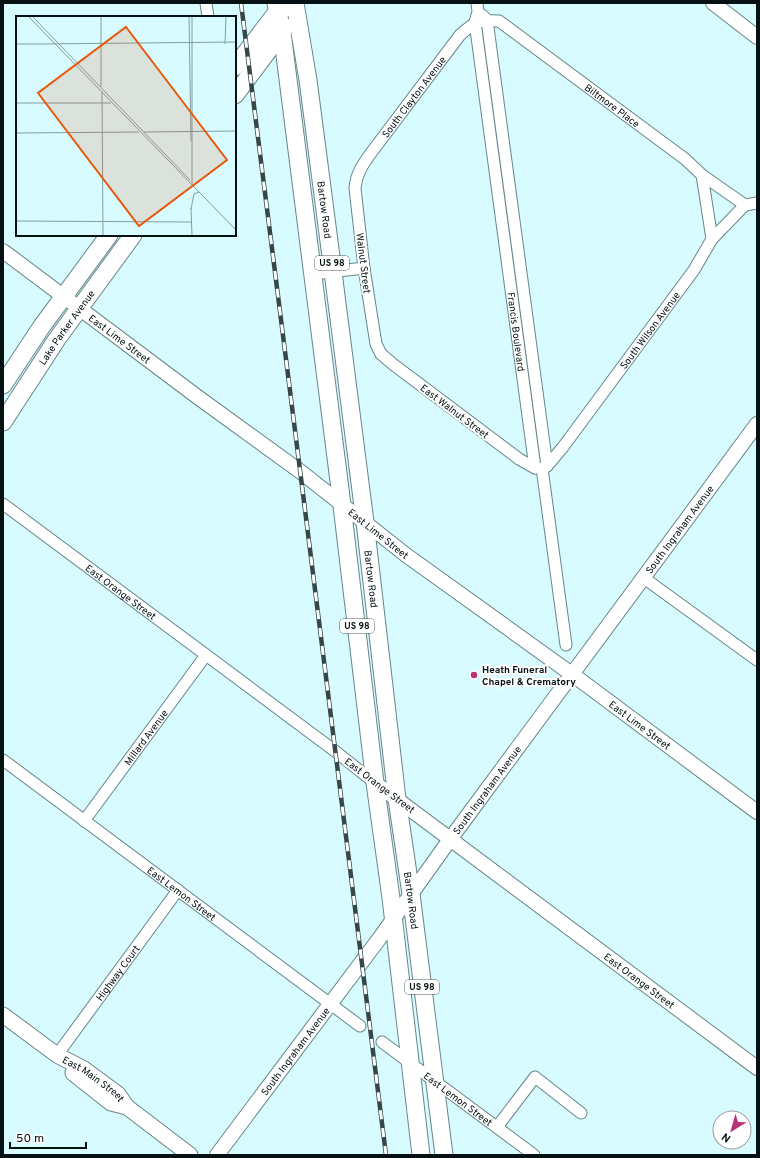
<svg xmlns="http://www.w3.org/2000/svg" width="760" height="1158" viewBox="0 0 760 1158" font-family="Overpass,sans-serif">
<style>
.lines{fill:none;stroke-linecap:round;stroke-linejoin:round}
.minor-casing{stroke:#668689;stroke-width:13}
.tertiary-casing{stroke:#668689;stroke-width:16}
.secondary-casing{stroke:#668689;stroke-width:17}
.primary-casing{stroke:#668689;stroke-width:19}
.minor{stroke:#fff;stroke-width:11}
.tertiary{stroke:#fff;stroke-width:14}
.secondary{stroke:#fff;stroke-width:15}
.primary{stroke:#fff;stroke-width:17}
.rail-casing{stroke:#364749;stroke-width:4.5}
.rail{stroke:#fff;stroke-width:3;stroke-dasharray:9;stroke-linecap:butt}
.poi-dot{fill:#b83378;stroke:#fff;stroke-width:1.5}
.labels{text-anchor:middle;stroke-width:4;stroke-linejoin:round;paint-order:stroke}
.shield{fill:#fff;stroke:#505859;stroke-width:1}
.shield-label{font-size:9px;font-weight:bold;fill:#051112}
.street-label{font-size:10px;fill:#051112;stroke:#fff}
.poi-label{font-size:10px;font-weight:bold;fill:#051112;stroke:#fff;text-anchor:start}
.inset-road{fill:none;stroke:#849da0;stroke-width:1}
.view{fill:#e8590c;fill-opacity:0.15;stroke:#e8590c;stroke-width:2}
.inset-edge{fill:none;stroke:#051112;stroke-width:2}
</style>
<rect width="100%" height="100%" fill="#d8fbff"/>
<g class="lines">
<defs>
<g id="minor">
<polyline points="206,3 208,17"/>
<path id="s1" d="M477,3L478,12L475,22L535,468"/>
<polyline points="482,15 487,20 547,466"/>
<polyline points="712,239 745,205"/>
<polyline points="313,274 364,268"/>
<path id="s2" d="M535,468L519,459L394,365L381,354L376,344L364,268L355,188C356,174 363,164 371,153L460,35C476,21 477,20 499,21L685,159L702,175L745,205L757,203"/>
<polyline points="542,468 566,645"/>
<path id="s3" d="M544,468L547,466L563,447L694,270L712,239L702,175"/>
<path id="s4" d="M3,504L335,751L375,783"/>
<polyline points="644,578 757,660"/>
<path id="s5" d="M3,760L360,1026"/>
<path id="s6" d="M84,821L206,655"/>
<path id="s7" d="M382,1042L534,1155"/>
<path id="s8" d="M57,1055L178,890"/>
<polyline points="497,1127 535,1077 581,1113"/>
</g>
<g id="tertiary">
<polyline points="713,3 757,37"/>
<path id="s9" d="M3,251L199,398L301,472L406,555L580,680L757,812"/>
<path id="s10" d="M375,783L757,1068"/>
<path id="s11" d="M217,1155L379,939L451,838L757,424"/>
</g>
<g id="secondary">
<path id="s12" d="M3,1015L57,1055L84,1069L118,1094L127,1107L190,1155"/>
<polyline points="73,1073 111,1103 127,1107"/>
</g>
<g id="primary">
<polyline points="276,3 282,32 340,489 375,783 391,898 421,1155"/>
<path id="s13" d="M295,3L308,80L333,272L365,522L397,799L411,894L444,1155"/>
<polyline points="235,67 277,12 284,9"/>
<polyline points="235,95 282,32 284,26"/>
<polyline points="3,385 42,326 109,235"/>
<path id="s14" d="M3,422L57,339L133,235"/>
</g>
</defs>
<use href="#minor" class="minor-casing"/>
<use href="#tertiary" class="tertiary-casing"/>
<use href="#secondary" class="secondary-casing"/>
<use href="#primary" class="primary-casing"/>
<use href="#minor" class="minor"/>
<use href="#tertiary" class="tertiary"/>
<use href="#secondary" class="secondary"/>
<use href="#primary" class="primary"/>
<defs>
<polyline id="rail" points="241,3 299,462 386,1155"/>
</defs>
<use href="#rail" class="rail-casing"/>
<use href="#rail" class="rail"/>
</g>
<circle class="poi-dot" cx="474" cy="675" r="4"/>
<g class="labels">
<g class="shield">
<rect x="315" y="256" width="34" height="14" rx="3"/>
<rect x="340" y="619" width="34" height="14" rx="3"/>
<rect x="405" y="980" width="34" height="14" rx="3"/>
</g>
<g class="shield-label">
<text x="332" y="266">US 98</text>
<text x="357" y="629">US 98</text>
<text x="422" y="990">US 98</text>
</g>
<g class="street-label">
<text dy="4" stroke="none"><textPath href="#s2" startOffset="470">South Clayton Avenue</textPath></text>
<text dy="4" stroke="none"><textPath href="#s2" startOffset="732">Biltmore Place</textPath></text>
<text dy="4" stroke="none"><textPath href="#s13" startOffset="209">Bartow Road</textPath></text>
<text transform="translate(364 263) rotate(83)" y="4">Walnut Street</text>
<text dy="4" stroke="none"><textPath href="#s14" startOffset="114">Lake Parker Avenue</textPath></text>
<text dy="4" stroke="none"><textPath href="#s3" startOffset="174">South Wilson Avenue</textPath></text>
<text dy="4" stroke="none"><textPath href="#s1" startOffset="332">Francis Boulevard</textPath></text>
<text dy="4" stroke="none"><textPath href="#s9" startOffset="146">East Lime Street</textPath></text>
<text transform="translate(455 411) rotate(37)" y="4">East Walnut Street</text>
<text dy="4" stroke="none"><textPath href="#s11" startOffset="778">South Ingraham Avenue</textPath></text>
<text dy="4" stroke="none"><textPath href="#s9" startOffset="470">East Lime Street</textPath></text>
<text dy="4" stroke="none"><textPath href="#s13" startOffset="581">Bartow Road</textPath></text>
<text dy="4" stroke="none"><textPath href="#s4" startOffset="147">East Orange Street</textPath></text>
<text dy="4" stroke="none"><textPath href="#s9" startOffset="794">East Lime Street</textPath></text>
<text dy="4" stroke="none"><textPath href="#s6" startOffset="104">Millard Avenue</textPath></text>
<text transform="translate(380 785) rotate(37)" y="4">East Orange Street</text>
<text dy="4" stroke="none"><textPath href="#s11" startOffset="454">South Ingraham Avenue</textPath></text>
<text dy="4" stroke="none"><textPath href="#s5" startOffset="223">East Lemon Street</textPath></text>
<text dy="4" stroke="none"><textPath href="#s13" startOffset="905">Bartow Road</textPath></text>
<text dy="4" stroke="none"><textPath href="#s8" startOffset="102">Highway Court</textPath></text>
<text dy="4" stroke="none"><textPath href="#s10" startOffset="330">East Orange Street</textPath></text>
<text dy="4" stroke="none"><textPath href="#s11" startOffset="130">South Ingraham Avenue</textPath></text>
<text dy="4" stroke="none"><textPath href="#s12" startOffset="111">East Main Street</textPath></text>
<text dy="4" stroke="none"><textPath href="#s7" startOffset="95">East Lemon Street</textPath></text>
</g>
<g class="poi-label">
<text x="482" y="673">Heath Funeral<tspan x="482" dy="12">Chapel &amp; Crematory</tspan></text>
</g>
</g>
<g transform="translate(16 16)">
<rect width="220" height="220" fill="#d8fbff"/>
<path class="inset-road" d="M12,0L220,214M16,0L174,164M85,0V71M173,0L175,125M176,0V169M0,28H24M24,28L220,26M209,28L210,0M86,76L87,220M0,87H95M128,116L220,115M0,117L123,116M175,192L176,220M175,193L178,178L183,176M0,205L176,206"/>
<path class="view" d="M110,11L211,144L123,210L22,77Z"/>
<rect width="220" height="220" class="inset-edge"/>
</g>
<rect width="760" height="1158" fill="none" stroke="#051112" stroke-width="8"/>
<g transform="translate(732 1130) rotate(217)"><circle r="19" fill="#ffffff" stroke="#9ba0a0"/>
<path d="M0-3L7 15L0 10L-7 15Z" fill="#b83378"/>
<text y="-6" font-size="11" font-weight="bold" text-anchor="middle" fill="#051112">N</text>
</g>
<path d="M10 1142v6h76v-6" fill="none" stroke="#051112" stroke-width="2"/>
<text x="16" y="1142" font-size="12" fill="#051112" stroke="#ffffff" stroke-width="3" paint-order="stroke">50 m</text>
</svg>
